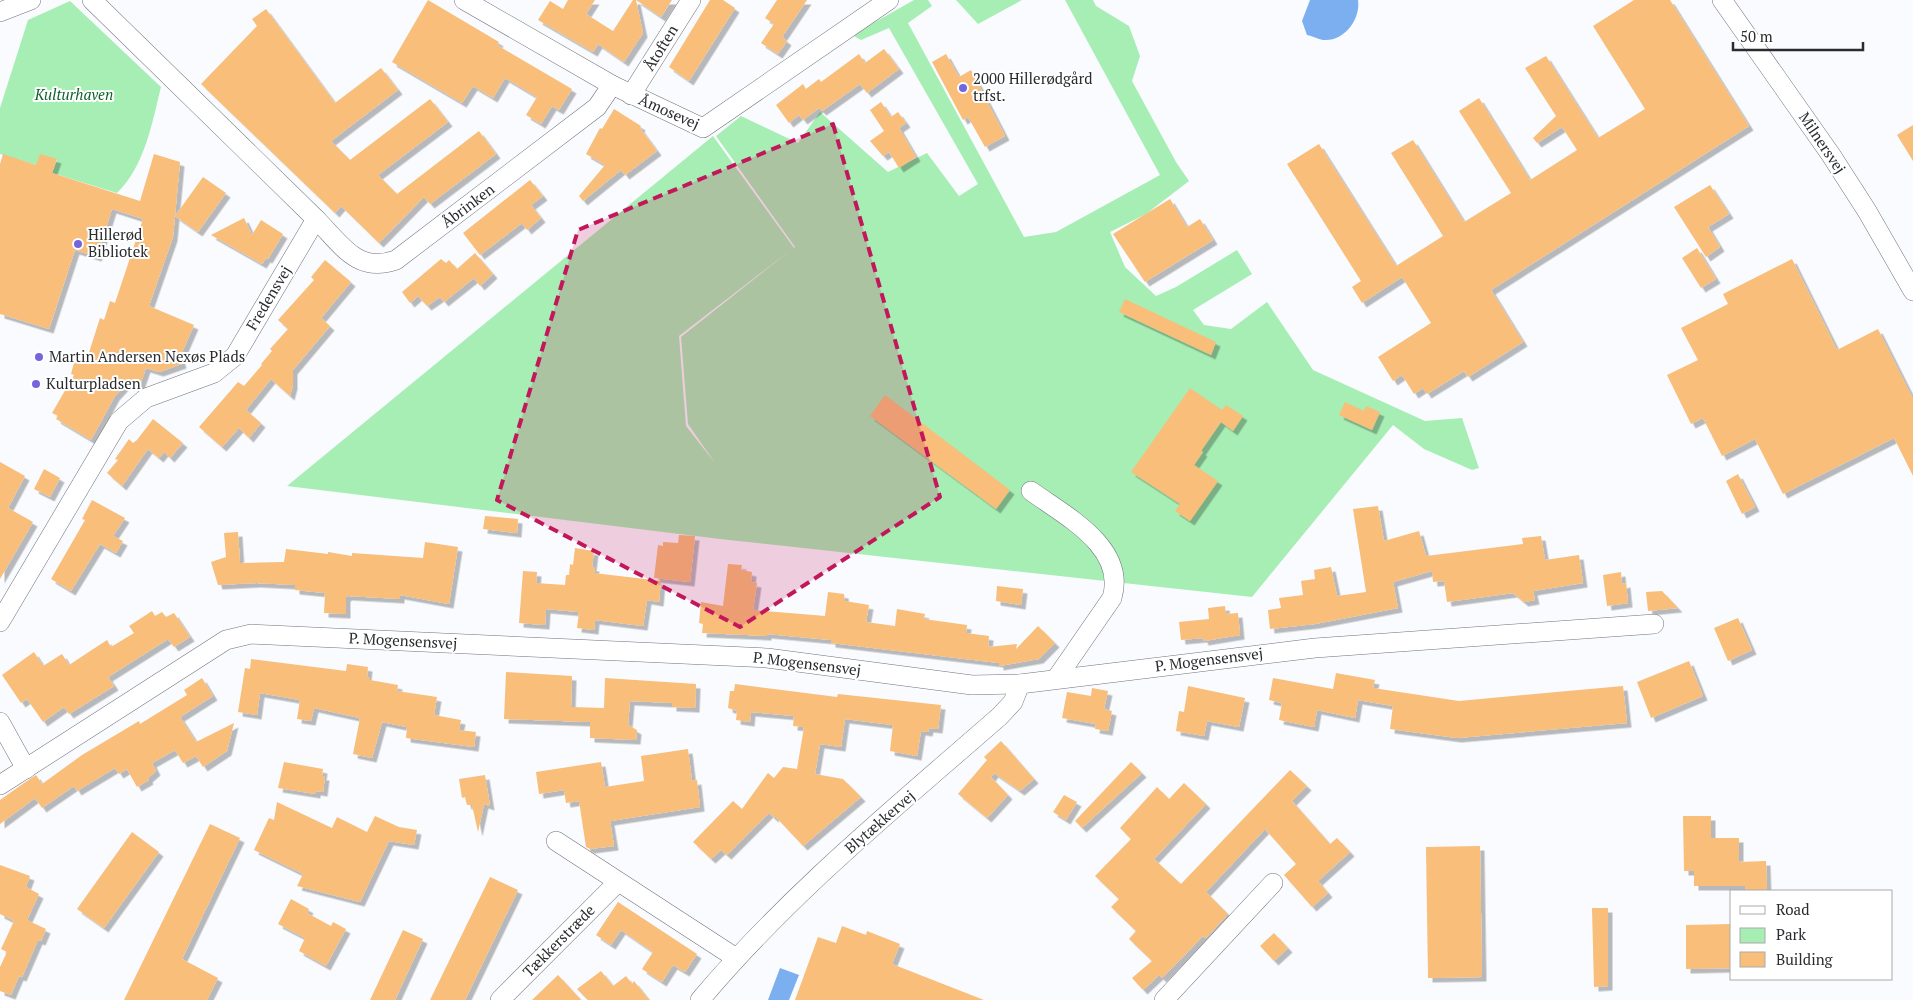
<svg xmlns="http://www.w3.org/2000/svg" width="1913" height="1000" viewBox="0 0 1913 1000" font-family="'PT Serif',serif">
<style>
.green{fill:#a7eeb5;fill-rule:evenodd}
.water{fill:#7bafef}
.building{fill:#f8be7a;filter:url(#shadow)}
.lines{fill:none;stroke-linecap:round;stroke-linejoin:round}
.minor-casing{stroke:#6f737b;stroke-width:20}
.minor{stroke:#fff;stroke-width:19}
.marked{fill:#c2185b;fill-opacity:0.2;stroke:#c2185b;stroke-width:4;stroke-dasharray:10 6;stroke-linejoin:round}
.poi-dot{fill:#7464de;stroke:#fff;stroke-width:2}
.labels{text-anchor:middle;stroke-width:4;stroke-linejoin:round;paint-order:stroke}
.street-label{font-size:15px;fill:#2a2b2f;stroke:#fff}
.poi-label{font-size:15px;fill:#2a2b2f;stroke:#fff;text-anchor:start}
.park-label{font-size:15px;font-style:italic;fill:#0f602c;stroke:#fff}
</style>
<defs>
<filter id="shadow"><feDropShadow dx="4.5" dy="4.5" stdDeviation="0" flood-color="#0004"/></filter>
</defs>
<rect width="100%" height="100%" fill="#f9fbff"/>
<g class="green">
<path d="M914,0H928L932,6L908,23L1024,237L1056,232L1160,175L1065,0H1093L1096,6L1129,26L1140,56L1132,81L1176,162L1189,181L1146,214L1110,232L1125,267L1156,296L1176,287L1237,250L1252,274L1193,310L1204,325L1231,329L1267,302L1313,370L1425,421L1462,418L1479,468L1472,470L1424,449L1393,425L1252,597L720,539L287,486L713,136L794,248L795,247L716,136L741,116L798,143L820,112L888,172L927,153L959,196L978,184L889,28L861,40L852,35ZM792,249L681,337L688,424L715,463L686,426L679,336Z"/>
<polygon points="956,0 1022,0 978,24"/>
<path d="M70,1L161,87C152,123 145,166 117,193L52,173L57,160L36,165L0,154V108L28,20Z"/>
</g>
<g class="water">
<path d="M1310,0H1358C1361,19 1344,42 1323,40C1318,39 1312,36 1307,35L1302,21Z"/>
<polygon points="780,968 799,975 789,1000 768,1000"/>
</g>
<g class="building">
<polygon points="428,0 499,42 497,45 572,89 559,110 552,106 541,124 526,115 537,97 505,78 493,98 473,86 462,103 392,62"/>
<polygon points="568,0 595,0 586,14 613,31 633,0 672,0 661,17 636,0 643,33 624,62 598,44 593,52 538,20 550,1 563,9"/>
<polygon points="710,0 723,0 735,8 689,81 669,67"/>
<polygon points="777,0 807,0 782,37 787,41 778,54 761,43 774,24 765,18"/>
<polygon points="1634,0 1670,0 1749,126 1491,290 1523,342 1468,377 1464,371 1427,394 1423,388 1414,394 1402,375 1393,381 1378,357 1431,323 1402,277 1362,303 1352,287 1361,281 1287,164 1319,144 1396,266 1443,236 1391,153 1413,140 1464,222 1511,193 1459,111 1479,98 1530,180 1577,150 1562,127 1537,143 1533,138 1556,116 1525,68 1546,56 1598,138 1645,109 1593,26"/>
<polygon points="266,9 335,103 381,68 398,90 331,141 350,160 430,99 448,122 378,175 397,194 479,131 496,154 430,204 424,197 379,243 341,206 335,213 201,84 257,26 252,19"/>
<polygon points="884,49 899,69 867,93 860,84 822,111 819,108 803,120 799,115 789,123 776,105 803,84 806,89 819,79 821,82 859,54 865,63"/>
<polygon points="946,54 959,77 971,70 1005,136 985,147 968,117 963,120 932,62"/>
<polygon points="881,102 891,117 898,112 906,123 899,128 916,157 899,168 889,152 883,156 870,141 884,131 870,110"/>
<polygon points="614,109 641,126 640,128 657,151 625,175 621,170 583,201 579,196 605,165 586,154 600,128 602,129"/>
<polygon points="1913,125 1913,161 1897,135"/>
<polygon points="3,154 36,165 40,154 57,159 52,173 140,201 154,154 180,162 173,237 149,306 194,325 180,357 182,364 159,372 146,368 139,388 126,384 115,396 91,440 56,419 58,416 52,413 74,375 71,374 75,359 86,362 100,318 104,320 110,301 115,303 143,219 112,209 97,257 75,250 49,329 0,314 0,164"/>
<polygon points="203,177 226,193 198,232 175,216"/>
<polygon points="530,180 543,196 531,205 541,218 527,230 522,223 480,255 463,233"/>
<polygon points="1710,185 1729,214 1708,227 1720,247 1706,257 1674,207"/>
<polygon points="1170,199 1187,227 1200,219 1213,240 1145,282 1113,234"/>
<polygon points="244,218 252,235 261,220 283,234 268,259 266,258 262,264 211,235"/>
<polygon points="1697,248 1716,279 1701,288 1682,258"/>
<polygon points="475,253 493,274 480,286 474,278 444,302 440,297 427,306 418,296 410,303 402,292 441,259 446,263 449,260 457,269"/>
<polygon points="1792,259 1837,350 1878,329 1913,399 1913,476 1894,438 1783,494 1755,439 1722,456 1703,418 1691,424 1667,375 1698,360 1681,328 1728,304 1723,294"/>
<polygon points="325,260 351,282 321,318 330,326 293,370 293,385 290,396 271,379 246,410 261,423 249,438 239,428 222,447 199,427 238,382 244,386 262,365 261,364 272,351 270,349 288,329 278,320 314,280 311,277"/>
<polygon points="1125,299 1216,342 1211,355 1119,312"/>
<polygon points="1190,388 1222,410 1226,405 1243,416 1233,431 1221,422 1201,451 1203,452 1194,465 1218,481 1190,521 1175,511 1180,504 1131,472"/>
<polygon points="885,395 1010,490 996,509 870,416"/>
<polygon points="1345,402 1364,411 1366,406 1380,412 1372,430 1339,415"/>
<polygon points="153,419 183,443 170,458 164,452 159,458 148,449 122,486 107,473 118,460 115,459 129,439 133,443 137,440"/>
<polygon points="0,462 25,476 8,508 33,522 0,579"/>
<polygon points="44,469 60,478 50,497 34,489"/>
<polygon points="1738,474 1755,507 1742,514 1726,481"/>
<polygon points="92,500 125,518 113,536 123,541 116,553 100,544 71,591 51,579 85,520 82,519"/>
<polygon points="1378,506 1384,541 1419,531 1426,556 1523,544 1522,538 1541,536 1545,560 1579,555 1583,583 1533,591 1535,600 1524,602 1513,593 1447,602 1444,581 1433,582 1432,571 1393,582 1398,608 1315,624 1270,629 1268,610 1281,608 1279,598 1303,595 1301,581 1315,579 1314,570 1331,567 1337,596 1366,592 1353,509"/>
<polygon points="485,516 518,519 517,533 483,529"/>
<polygon points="238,532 240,563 284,562 286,549 328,554 328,552 352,556 352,553 423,558 425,542 458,547 449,604 400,595 400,599 348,596 346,597 346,614 324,613 325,593 295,590 295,585 256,583 218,585 211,562 226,557 224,533"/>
<polygon points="679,535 695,536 690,582 654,578 658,545 663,546 663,542 678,543"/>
<polygon points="575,548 594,551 592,567 595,567 594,573 661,581 659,602 647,600 643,626 595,620 594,630 577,628 579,612 546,609 545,625 519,623 523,571 537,572 536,583 565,585 566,575 569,575 570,564 573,565"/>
<polygon points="728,564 742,565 741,570 752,572 751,582 757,583 753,610 825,616 828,592 844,594 845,601 869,605 866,622 895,626 897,609 925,614 924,619 967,625 966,633 989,636 988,647 1017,644 1016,649 1038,626 1055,643 1039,659 999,666 999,663 831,643 831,640 767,634 767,636 702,633 703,624 699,623 701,602 723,606"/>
<polygon points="1621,572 1622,584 1626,583 1628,603 1607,606 1603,575"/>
<polygon points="997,586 1023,589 1021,605 996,601"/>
<polygon points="1662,591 1678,608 1648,611 1646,592"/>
<polygon points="1225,606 1226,614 1238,613 1240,635 1204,641 1203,638 1181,640 1179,622 1209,619 1208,608"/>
<polygon points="152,611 155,616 162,612 166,617 174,613 190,637 174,647 168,639 108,677 114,686 69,714 64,707 43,722 27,699 21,703 2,675 34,652 43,666 62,654 69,665 107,640 111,647 134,633 129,626"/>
<polygon points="1738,618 1752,650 1728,661 1714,628"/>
<polygon points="251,659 346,671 347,664 368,667 367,677 370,677 370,680 398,685 397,691 437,697 434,715 461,720 459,730 476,732 474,747 406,738 407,727 382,722 372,758 353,754 360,718 314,708 311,721 297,719 300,700 260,693 257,715 238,712 245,668 250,669"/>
<polygon points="1689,661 1703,696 1651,718 1637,682"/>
<polygon points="506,672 572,676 571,707 604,708 605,678 696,684 695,708 672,707 672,703 630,701 628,725 637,730 636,740 590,738 590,722 504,719"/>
<polygon points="1336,673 1375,680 1373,688 1459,701 1623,686 1627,723 1457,738 1390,729 1393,706 1358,700 1355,718 1317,710 1314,727 1279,720 1282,703 1269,700 1273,678 1333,689"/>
<polygon points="202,678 213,696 180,717 196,742 234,723 227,751 203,767 196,756 183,763 175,750 152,763 156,771 148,778 149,780 137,787 127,769 119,774 115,768 77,791 74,786 42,808 35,798 0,824 0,800 24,783 36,775 42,784 82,755 139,721 140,724 187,695 184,690"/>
<polygon points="735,684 837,697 838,694 941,705 938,729 929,728 928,732 921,731 917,756 890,751 893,725 845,719 841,747 820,744 815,774 843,779 861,797 803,846 775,816 774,818 769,813 727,855 721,850 711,859 693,842 733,801 742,809 768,773 774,778 783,767 797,769 804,727 793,726 794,716 751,712 750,722 736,720 737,711 728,708 730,691 734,691"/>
<polygon points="1188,686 1245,698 1239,727 1207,721 1204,736 1176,731 1179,711 1184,712"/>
<polygon points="1092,688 1108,691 1104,709 1112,711 1108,731 1095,729 1096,724 1062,718 1067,692 1091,696"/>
<polygon points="1001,741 1034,779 1020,791 994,773 991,777 1008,795 987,818 958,794 987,760 984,757"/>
<polygon points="688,749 692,781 697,780 700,807 610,821 614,846 590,849 586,847 579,801 566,803 564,790 539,794 536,772 601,762 605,787 644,781 641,756"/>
<polygon points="284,762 323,769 322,776 325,776 323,792 316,791 316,794 278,788"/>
<polygon points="1131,762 1142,773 1082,828 1075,821"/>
<polygon points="1290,770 1307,786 1292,801 1330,844 1337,838 1350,852 1318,881 1328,893 1312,907 1284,875 1296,864 1265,829 1206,892 1228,914 1206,938 1203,936 1162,978 1159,975 1143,990 1132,978 1152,961 1129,939 1136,931 1111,907 1119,899 1095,876 1131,839 1120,828 1157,787 1169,799 1184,783 1206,804 1154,859 1181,884"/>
<polygon points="485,775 490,806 484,804 478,832 472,805 467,805 465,797 462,798 459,779"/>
<polygon points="1064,795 1077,802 1066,820 1053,812"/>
<polygon points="277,802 332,828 337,817 367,832 375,816 399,827 417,830 414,845 389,841 360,902 297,886 303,874 254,850 269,818 274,820"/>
<polygon points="1683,816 1711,816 1711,838 1739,838 1739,862 1766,861 1767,891 1746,891 1745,886 1694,886 1694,871 1684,871"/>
<polygon points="210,824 240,838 182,959 218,978 207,1000 124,1000"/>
<polygon points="132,832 159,852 104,928 77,909"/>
<polygon points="1480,846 1482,977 1428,978 1426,847"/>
<polygon points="0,865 30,876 26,887 39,894 27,920 46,929 41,941 38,940 22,977 19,976 11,995 0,991 0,967 7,952 1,949 14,921 0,914"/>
<polygon points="490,877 518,890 465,1000 430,1000"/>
<polygon points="291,899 309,909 307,913 331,926 333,922 346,929 326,966 299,951 305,938 278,924"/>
<polygon points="618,902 697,954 685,972 673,965 662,982 642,969 653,952 621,930 611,945 596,935"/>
<polygon points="1592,908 1608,908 1608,986 1594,987"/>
<polygon points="1732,924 1732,968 1686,969 1686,925"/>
<polygon points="842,926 866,935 867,931 900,944 892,964 984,1000 795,1000 818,937 836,943"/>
<polygon points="403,930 423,939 395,1000 370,1000"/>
<polygon points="1274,933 1288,948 1274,961 1260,946"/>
<polygon points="601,971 613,986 626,976 632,984 634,981 649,1000 588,1000 577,989"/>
<polygon points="558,975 581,1000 532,1000"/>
</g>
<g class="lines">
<defs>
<g id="minor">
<polyline points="464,0 612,85 703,128 889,0"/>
<polyline points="1722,0 1831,155 1867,211 1913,291"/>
<polyline points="0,12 31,0"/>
<polyline points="631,95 691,0"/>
<path d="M316,219C341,244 357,274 396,260L597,107L612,85"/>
<path d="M1031,491C1065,516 1127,547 1112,598L1056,679"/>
<polyline points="0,622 119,421 146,398 214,373 235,356 316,219 92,0"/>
<polyline points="0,722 26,769"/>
<polyline points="0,785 226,640 251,634 767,658 972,685 1020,684 1315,648 1654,624"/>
<polyline points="556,841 736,958"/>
<polyline points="500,1000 618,882"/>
<path d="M700,1000C789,894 896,807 1000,716L1013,702L1020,684"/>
<polyline points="1164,1000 1273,883"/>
</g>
</defs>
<use href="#minor" class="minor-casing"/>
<use href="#minor" class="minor"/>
</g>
<path class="marked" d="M833,124L940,497L740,627L497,500L578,230Z"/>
<g class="poi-dot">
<circle cx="963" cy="88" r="5"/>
<circle cx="78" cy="244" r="5"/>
<circle cx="39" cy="357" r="5"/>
<circle cx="36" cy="384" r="5"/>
</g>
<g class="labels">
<g class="street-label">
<text transform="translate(661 48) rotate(-58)" y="5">Åtoften</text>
<text transform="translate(669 112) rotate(24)" y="5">Åmosevej</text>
<text transform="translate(1822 143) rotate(56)" y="5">Milnersvej</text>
<text transform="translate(468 206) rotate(-37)" y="5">Åbrinken</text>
<text transform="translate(269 298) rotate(-59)" y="5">Fredensvej</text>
<text transform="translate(403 641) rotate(3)" y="5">P. Mogensensvej</text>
<text transform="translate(1209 660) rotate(-7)" y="5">P. Mogensensvej</text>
<text transform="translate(807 664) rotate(7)" y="5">P. Mogensensvej</text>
<text transform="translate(880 822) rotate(-41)" y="5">Blytækkervej</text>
<text transform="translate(559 941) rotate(-45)" y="5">Tækkerstræde</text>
</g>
<g class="poi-label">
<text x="973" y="84">2000 Hillerødgård<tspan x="973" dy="17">trfst.</tspan></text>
<text x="88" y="240">Hillerød<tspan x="88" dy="17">Bibliotek</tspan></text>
<text x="49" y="362">Martin Andersen Nexøs Plads</text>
<text x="46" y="389">Kulturpladsen</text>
</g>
<g class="park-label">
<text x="74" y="100">Kulturhaven</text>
</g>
</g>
<rect x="1730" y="890" width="162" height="90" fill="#ffffff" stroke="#aaaaac"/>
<rect x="1740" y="906" width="25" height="8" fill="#ffffff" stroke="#aaaaac"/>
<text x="1776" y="915" font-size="15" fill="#2a2b2f">Road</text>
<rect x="1740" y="928" width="25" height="15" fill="#a7eeb5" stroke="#aaaaac"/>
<text x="1776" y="940" font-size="15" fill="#2a2b2f">Park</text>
<rect x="1740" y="952" width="25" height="15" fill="#f8be7a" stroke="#aaaaac"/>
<text x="1776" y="965" font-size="15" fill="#2a2b2f">Building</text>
<path d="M1733 42v8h130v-8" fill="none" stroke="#2a2b2f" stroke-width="2.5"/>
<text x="1740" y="42" font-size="15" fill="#2a2b2f" stroke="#ffffff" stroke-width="4" paint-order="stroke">50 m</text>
</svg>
